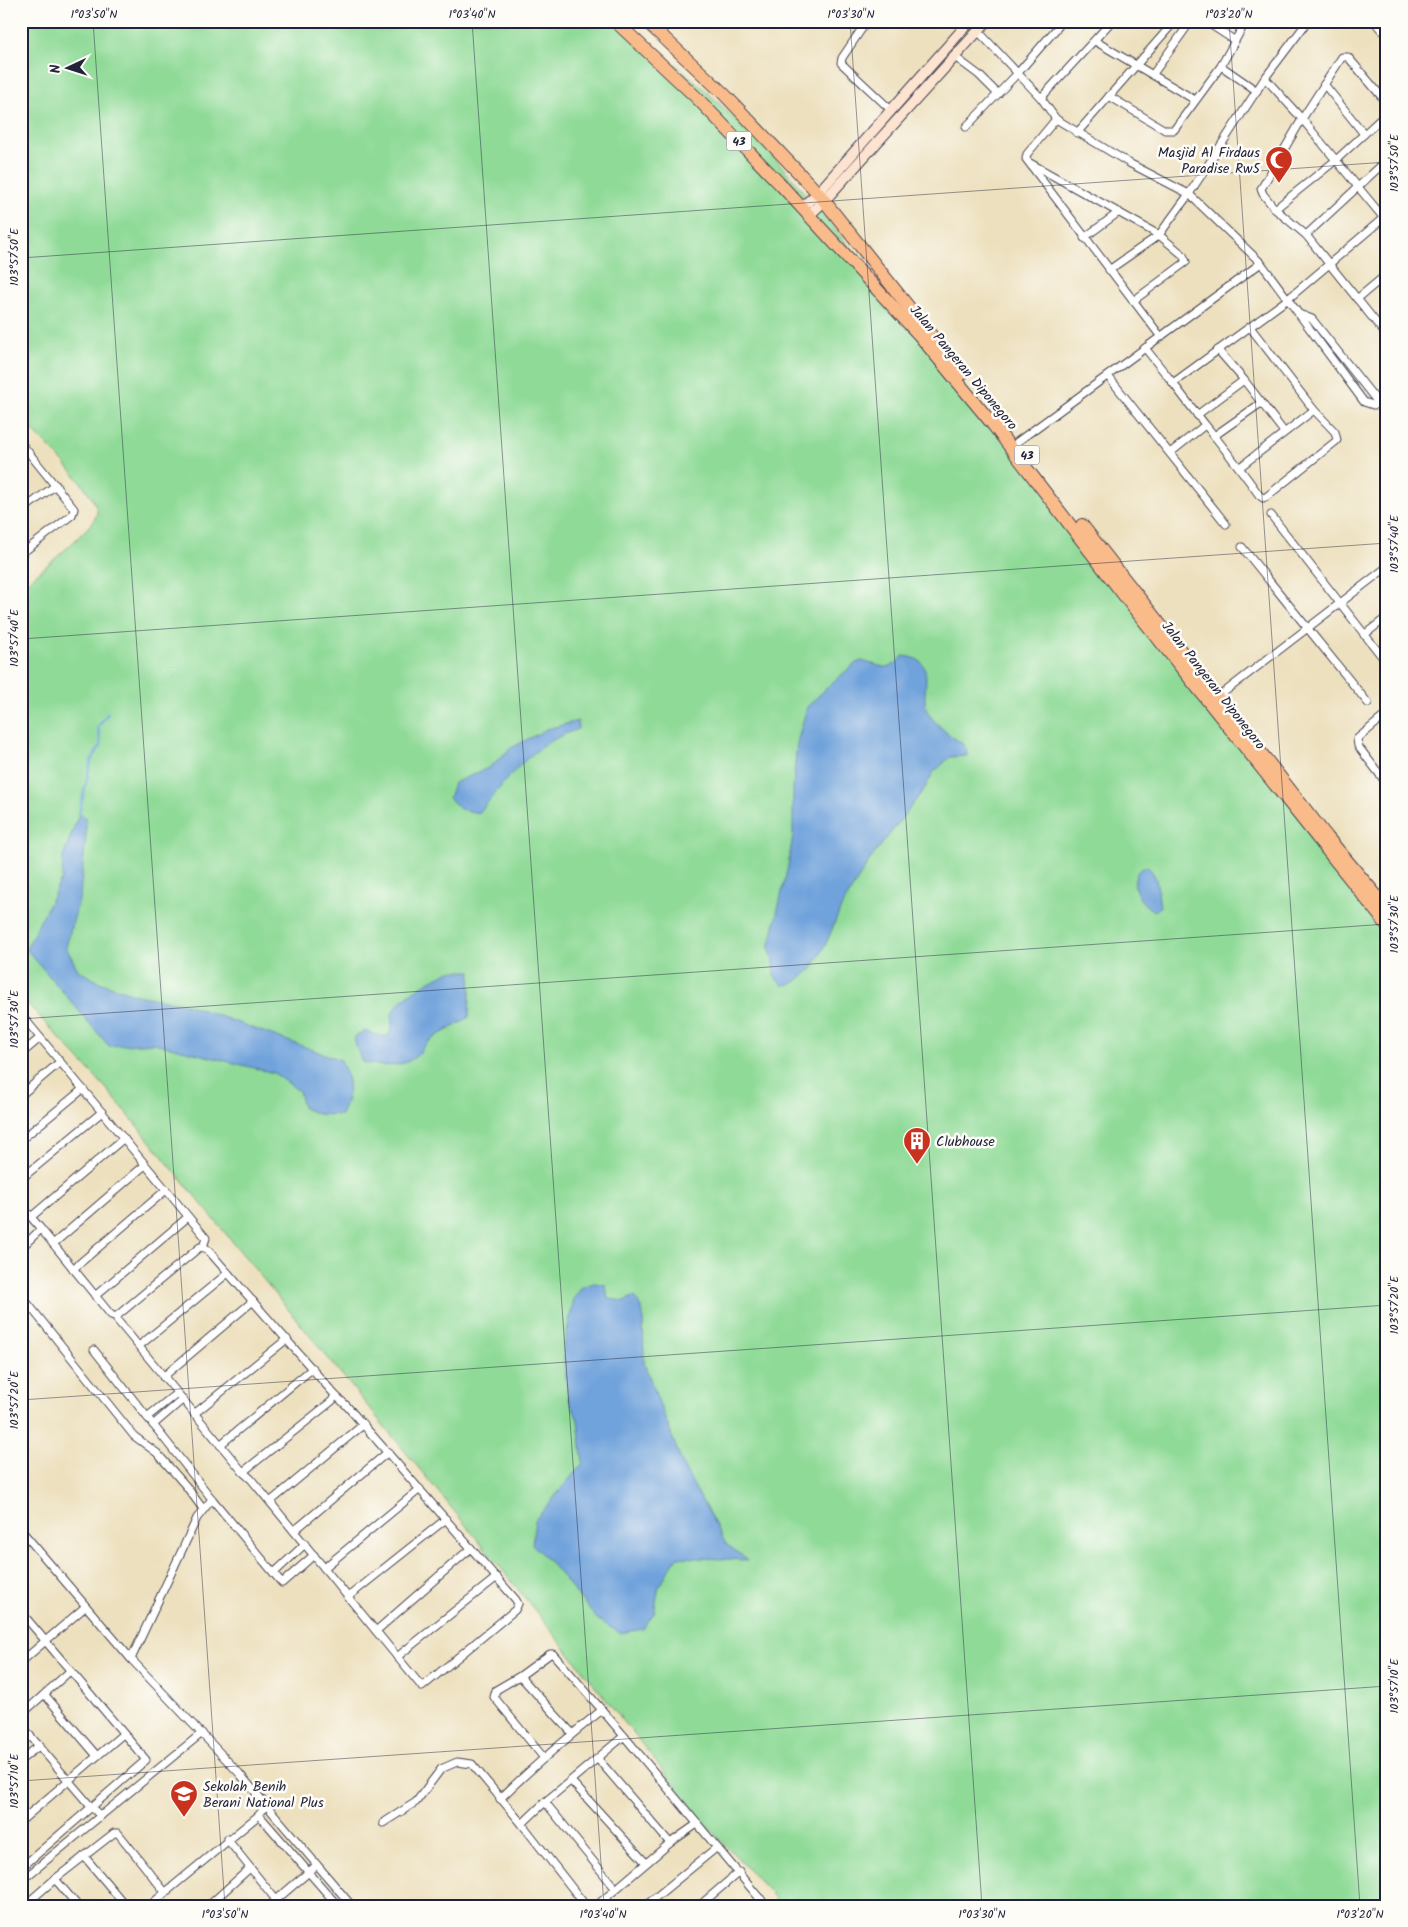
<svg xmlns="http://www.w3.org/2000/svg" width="1408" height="1927" viewBox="0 0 1408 1927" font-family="Kalam,sans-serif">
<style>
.green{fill:#8fda97;stroke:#587e69}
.water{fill:#70a2db;stroke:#49628b}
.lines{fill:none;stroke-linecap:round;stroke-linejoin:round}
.stream{stroke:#70a2db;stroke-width:2.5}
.street-casing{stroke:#403e4f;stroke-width:9}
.secondary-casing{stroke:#403e4f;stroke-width:12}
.highway-casing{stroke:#403e4f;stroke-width:14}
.street{stroke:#fff;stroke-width:7}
.secondary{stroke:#fde4d1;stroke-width:10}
.highway{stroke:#fabb8b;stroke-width:12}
.ticks{fill:none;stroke:#22223b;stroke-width:1;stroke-opacity:0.45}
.labels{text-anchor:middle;stroke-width:5;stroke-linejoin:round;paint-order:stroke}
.shield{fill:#fdfcf7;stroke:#646373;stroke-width:1}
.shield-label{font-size:12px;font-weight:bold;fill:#22223b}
.poi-label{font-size:14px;fill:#22223b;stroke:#fdfcf7;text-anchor:start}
.street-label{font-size:14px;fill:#22223b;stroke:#fdfcf7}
.neatline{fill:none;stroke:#22223b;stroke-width:2}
.ticks-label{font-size:12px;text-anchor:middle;fill:#22223b}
</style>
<rect width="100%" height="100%" fill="#fdfcf7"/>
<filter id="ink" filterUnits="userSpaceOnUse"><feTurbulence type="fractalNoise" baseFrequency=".02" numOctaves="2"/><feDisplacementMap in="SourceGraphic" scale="10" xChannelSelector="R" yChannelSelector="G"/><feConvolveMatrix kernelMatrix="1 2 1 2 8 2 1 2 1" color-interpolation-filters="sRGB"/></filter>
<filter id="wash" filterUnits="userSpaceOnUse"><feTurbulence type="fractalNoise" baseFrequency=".0096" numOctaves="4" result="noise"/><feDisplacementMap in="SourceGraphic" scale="20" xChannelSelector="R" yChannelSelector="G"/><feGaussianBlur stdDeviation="1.12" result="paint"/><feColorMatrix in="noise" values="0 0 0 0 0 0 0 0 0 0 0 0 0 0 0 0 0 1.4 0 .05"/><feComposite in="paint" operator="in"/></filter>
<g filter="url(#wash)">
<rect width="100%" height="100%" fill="#ede0be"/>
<path class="green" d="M21,21H625L703,88L773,156L828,221L978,406L1387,920V1906H780L771,1893L709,1828L505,1573L106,1088L21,997V587C36,574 94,529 97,513C100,495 36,434 21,419Z"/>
<g class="water">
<path d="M903,656C940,658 919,691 927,711C930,718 947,734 954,738C958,741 963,743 966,748C967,750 967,753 967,756L950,757L933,773L925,788L869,861L841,908L824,948L810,971L792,984L782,985L774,976V962L769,948L788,866L793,835V786L797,743L807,707L834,681L856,663L862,661L883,667H889L897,663Z"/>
<path d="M578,721V729C531,745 510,775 479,813L460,809L449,798L454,783L490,767L511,748L547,729Z"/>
<path d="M79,814L86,818V835L80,896L66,947L78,970L99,982L137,995L186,1004L341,1060C351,1083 351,1092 341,1115L318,1114L303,1108L299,1091L274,1073L154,1043L109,1046L26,949L62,878L63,857Z"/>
<path d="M1143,867H1148C1160,879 1157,891 1160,907L1155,911C1139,905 1125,879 1143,867Z"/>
<path d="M450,971H471L469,1017C457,1026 438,1034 428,1042C423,1046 421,1053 415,1057C401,1068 379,1067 363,1062L357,1050L354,1038L364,1031L380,1036H388C395,1023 389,1018 394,1010C405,993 433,979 450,971Z"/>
<polygon points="594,1283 606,1285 608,1299 624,1301 635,1296 643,1313 644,1363 684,1468 726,1544 748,1560 677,1557 659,1586 654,1613 643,1629 620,1633 597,1619 557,1570 532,1544 535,1520 583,1463 578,1420 568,1398 563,1351 574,1298 582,1287"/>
</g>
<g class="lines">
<polyline class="stream" points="79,814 91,761 101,745 98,727 108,713"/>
</g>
</g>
<g filter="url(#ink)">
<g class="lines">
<defs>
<g id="street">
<polyline points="867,21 842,58 841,63 891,110"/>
<polyline points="1205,21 1234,40"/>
<polyline points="1374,21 1387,37"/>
<polyline points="978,31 1041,98 1056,119 1129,163 1189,194 1261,263 1364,402 1373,405 1387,404"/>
<polyline points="1095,41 1195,100"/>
<polyline points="955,57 979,75 998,94"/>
<polyline points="1221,66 1257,91"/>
<polyline points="1153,74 1191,21"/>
<polyline points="1265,78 1302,119 1387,222"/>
<polyline points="1324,84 1364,134"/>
<polyline points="1109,96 1165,130 1174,130 1221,66 1246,21"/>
<polyline points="1041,98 1112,21"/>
<polyline points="1387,103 1348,57 1342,57 1302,119 1261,189 1263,194 1275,209 1306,235 1387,336"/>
<polyline points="1056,119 1027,154 1026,159 1161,337"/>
<polyline points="966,127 1017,74 1063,21"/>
<polyline points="1077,133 1175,21"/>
<polyline points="1030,163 1159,235 1109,270"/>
<polyline points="1275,209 1336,160 1387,113"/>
<polyline points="1306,235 1387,160"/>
<polyline points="1084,238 1119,212"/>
<polyline points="1357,299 1387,274"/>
<polyline points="1133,301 1186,262 1183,255 1159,235 1189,194 1265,78 1308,21"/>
<polyline points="1299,314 1312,319 1380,405"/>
<polyline points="1145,348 1173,383 1288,299 1387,215"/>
<polyline points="1218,350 1244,380 1284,432"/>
<polyline points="1108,376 1226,524"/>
<path d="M1173,383C1201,421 1232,456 1259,495L1263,498L1266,497L1335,442L1337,440L1335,432L1314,410L1250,327"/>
<polyline points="1197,415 1244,380"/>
<polyline points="1214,436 1261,403"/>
<polyline points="1017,442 1261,263"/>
<polyline points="21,443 74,509 72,515 21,554"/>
<polyline points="1170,453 1205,425"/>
<polyline points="1240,467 1314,410"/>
<polyline points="21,511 56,485"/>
<polyline points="1271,515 1387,663"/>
<polyline points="1242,547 1368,703"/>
<polyline points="1364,635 1387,617"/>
<polyline points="1218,697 1387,567"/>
<polyline points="1387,714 1357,739 1358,746 1387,784"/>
<polyline points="21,1019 24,1018 206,1238 203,1247"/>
<polyline points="21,1054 40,1038"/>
<polyline points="21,1095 60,1062"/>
<polyline points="21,1140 83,1089"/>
<polyline points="21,1179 102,1112"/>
<polyline points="21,1205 41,1229 21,1248"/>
<polyline points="31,1217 124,1138"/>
<polyline points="41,1229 111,1315 117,1317"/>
<polyline points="53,1244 145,1165"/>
<polygon points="200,1247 207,1249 335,1395 332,1401 243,1472 117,1320 118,1315"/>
<polyline points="73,1269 166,1190"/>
<polyline points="21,1295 134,1436 157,1453 186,1486 203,1509"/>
<polyline points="95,1296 188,1217"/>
<polyline points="139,1346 228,1273"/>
<polyline points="94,1350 212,1499 197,1518 131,1659"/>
<polyline points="163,1377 253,1301"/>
<polyline points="194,1414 287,1339"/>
<polyline points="147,1417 177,1393"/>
<polyline points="153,1425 182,1400"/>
<polyline points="220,1445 313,1368"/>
<polyline points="243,1472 251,1479 422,1687 515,1610 518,1604 516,1600 346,1405 335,1395"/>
<polyline points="212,1499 282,1583 314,1555"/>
<polyline points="270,1502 364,1424"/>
<polyline points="21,1530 131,1659 239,1773 352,1906"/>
<polyline points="294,1531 388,1452"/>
<polyline points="324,1568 420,1489"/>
<polyline points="274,1573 305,1544"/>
<polyline points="348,1597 446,1519"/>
<polyline points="21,1612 146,1760 21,1868"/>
<polyline points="376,1631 471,1548"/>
<polyline points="397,1657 497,1577"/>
<polyline points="21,1662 85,1607"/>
<polyline points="520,1676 572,1733"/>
<polyline points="45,1695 97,1756"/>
<polyline points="602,1710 624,1736"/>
<polyline points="21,1715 70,1671"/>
<polyline points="21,1725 92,1808 101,1816"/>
<polyline points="598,1759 670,1843"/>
<polyline points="21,1760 40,1745"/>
<polyline points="571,1781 646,1863"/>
<path d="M500,1799C532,1767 567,1738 602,1710L553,1654H550L520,1676L496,1690L494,1697L544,1758"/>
<polyline points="545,1802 615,1888"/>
<polyline points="266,1805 259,1815 338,1906"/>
<polyline points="21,1821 123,1734"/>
<polyline points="383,1823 416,1802 441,1769 457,1762 472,1764 522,1824"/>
<polyline points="227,1839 281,1906"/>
<polyline points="84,1856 126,1906"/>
<polyline points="55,1879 78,1906"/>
<polyline points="21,1881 202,1733"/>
<polyline points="24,1906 55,1879 114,1833 118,1833 165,1892"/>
<polyline points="149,1906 259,1815"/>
<polyline points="208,1906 250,1868"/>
<polyline points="269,1906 317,1865"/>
<polyline points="586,1906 522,1824 545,1802 624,1736 766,1906"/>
<polyline points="596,1906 670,1843 697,1824"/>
<polyline points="645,1906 716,1848"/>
<polyline points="699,1906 739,1872"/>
<polyline points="752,1906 761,1899"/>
</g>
<g id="secondary">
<polyline points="801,208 818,193 970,21"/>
<polyline points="808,216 824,201 987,21"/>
</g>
<g id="highway">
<polyline points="615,21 696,97 781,185 920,336 994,426 1133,607 1387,925"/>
<polyline points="646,21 724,94 818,193 962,374"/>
<polyline points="1082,525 1327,837 1387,908"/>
</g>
</defs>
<use href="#street" class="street-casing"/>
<use href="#secondary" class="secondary-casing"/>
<use href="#highway" class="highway-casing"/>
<use href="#street" class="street"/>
<use href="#secondary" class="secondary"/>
<use href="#highway" class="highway"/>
</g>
</g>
<path class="ticks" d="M93,21L225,1906M472,21L604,1906M850,21L982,1906M1229,21L1360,1906M21,258L1387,162M21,639L1387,543M21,1019L1387,924M21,1400L1387,1305M21,1781L1387,1686"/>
<defs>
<symbol id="mosque-pin" viewBox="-11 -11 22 30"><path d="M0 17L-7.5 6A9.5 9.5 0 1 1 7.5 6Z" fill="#c8321e" stroke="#fdfcf7"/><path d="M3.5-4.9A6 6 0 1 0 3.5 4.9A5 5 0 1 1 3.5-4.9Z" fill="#fff"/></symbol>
<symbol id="building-pin" viewBox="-11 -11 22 30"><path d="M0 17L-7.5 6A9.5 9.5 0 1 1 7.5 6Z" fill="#c8321e" stroke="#fdfcf7"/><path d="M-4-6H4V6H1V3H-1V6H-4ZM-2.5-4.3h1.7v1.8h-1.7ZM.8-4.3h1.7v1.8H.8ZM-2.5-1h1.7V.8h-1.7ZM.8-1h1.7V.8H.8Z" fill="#fff"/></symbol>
<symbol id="school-pin" viewBox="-11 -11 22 30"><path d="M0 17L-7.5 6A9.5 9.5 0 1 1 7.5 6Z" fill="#c8321e" stroke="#fdfcf7"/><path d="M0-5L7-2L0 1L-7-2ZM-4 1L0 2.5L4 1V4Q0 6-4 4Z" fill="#fff"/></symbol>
</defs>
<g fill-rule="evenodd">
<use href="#mosque-pin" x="1263" y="144" width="32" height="43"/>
<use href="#building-pin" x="901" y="1125" width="32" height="43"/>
<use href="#school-pin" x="168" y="1778" width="32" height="43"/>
</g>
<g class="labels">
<g class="shield">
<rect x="726.5" y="131.5" width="25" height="19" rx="4"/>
<rect x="1014.5" y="445.5" width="25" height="19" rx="4"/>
</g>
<g class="shield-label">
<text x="739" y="145">43</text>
<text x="1027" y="459">43</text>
</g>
<g class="poi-label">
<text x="1260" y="157" text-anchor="end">Masjid Al Firdaus<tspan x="1260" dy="16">Paradise Rw5</tspan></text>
<text x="936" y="1146">Clubhouse</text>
<text x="203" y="1791">Sekolah Benih<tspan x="203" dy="16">Berani National Plus</tspan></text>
</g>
<g class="street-label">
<text transform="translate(964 367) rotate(50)" y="5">Jalan Pangeran Diponegoro</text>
<text transform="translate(1214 685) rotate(52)" y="5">Jalan Pangeran Diponegoro</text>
</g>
</g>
<rect width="1408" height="1927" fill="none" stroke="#fdfcf7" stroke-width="55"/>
<g transform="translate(68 68) rotate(266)" stroke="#fdfcf7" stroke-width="4" paint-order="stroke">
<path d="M0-4L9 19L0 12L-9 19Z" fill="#22223b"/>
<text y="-8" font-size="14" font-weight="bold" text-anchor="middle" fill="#22223b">N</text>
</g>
<rect x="28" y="28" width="1352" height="1872" class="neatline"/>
<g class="ticks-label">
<text x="94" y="18">1°03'50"N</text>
<text x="472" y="18">1°03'40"N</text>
<text x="851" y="18">1°03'30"N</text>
<text x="1229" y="18">1°03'20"N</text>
<text transform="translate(1394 163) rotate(-90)" y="4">103°57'50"E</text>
<text transform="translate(14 257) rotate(-90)" y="4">103°57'50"E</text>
<text transform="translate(1394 544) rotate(-90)" y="4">103°57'40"E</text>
<text transform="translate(14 638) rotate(-90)" y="4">103°57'40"E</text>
<text transform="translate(1394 924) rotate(-90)" y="4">103°57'30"E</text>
<text transform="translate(14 1019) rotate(-90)" y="4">103°57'30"E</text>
<text transform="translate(1394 1305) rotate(-90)" y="4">103°57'20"E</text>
<text transform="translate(14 1400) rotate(-90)" y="4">103°57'20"E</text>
<text transform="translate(1394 1686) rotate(-90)" y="4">103°57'10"E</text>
<text transform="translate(14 1781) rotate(-90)" y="4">103°57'10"E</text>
<text x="225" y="1918">1°03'50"N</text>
<text x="603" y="1918">1°03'40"N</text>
<text x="982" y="1918">1°03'30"N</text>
<text x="1360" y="1918">1°03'20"N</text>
</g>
</svg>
